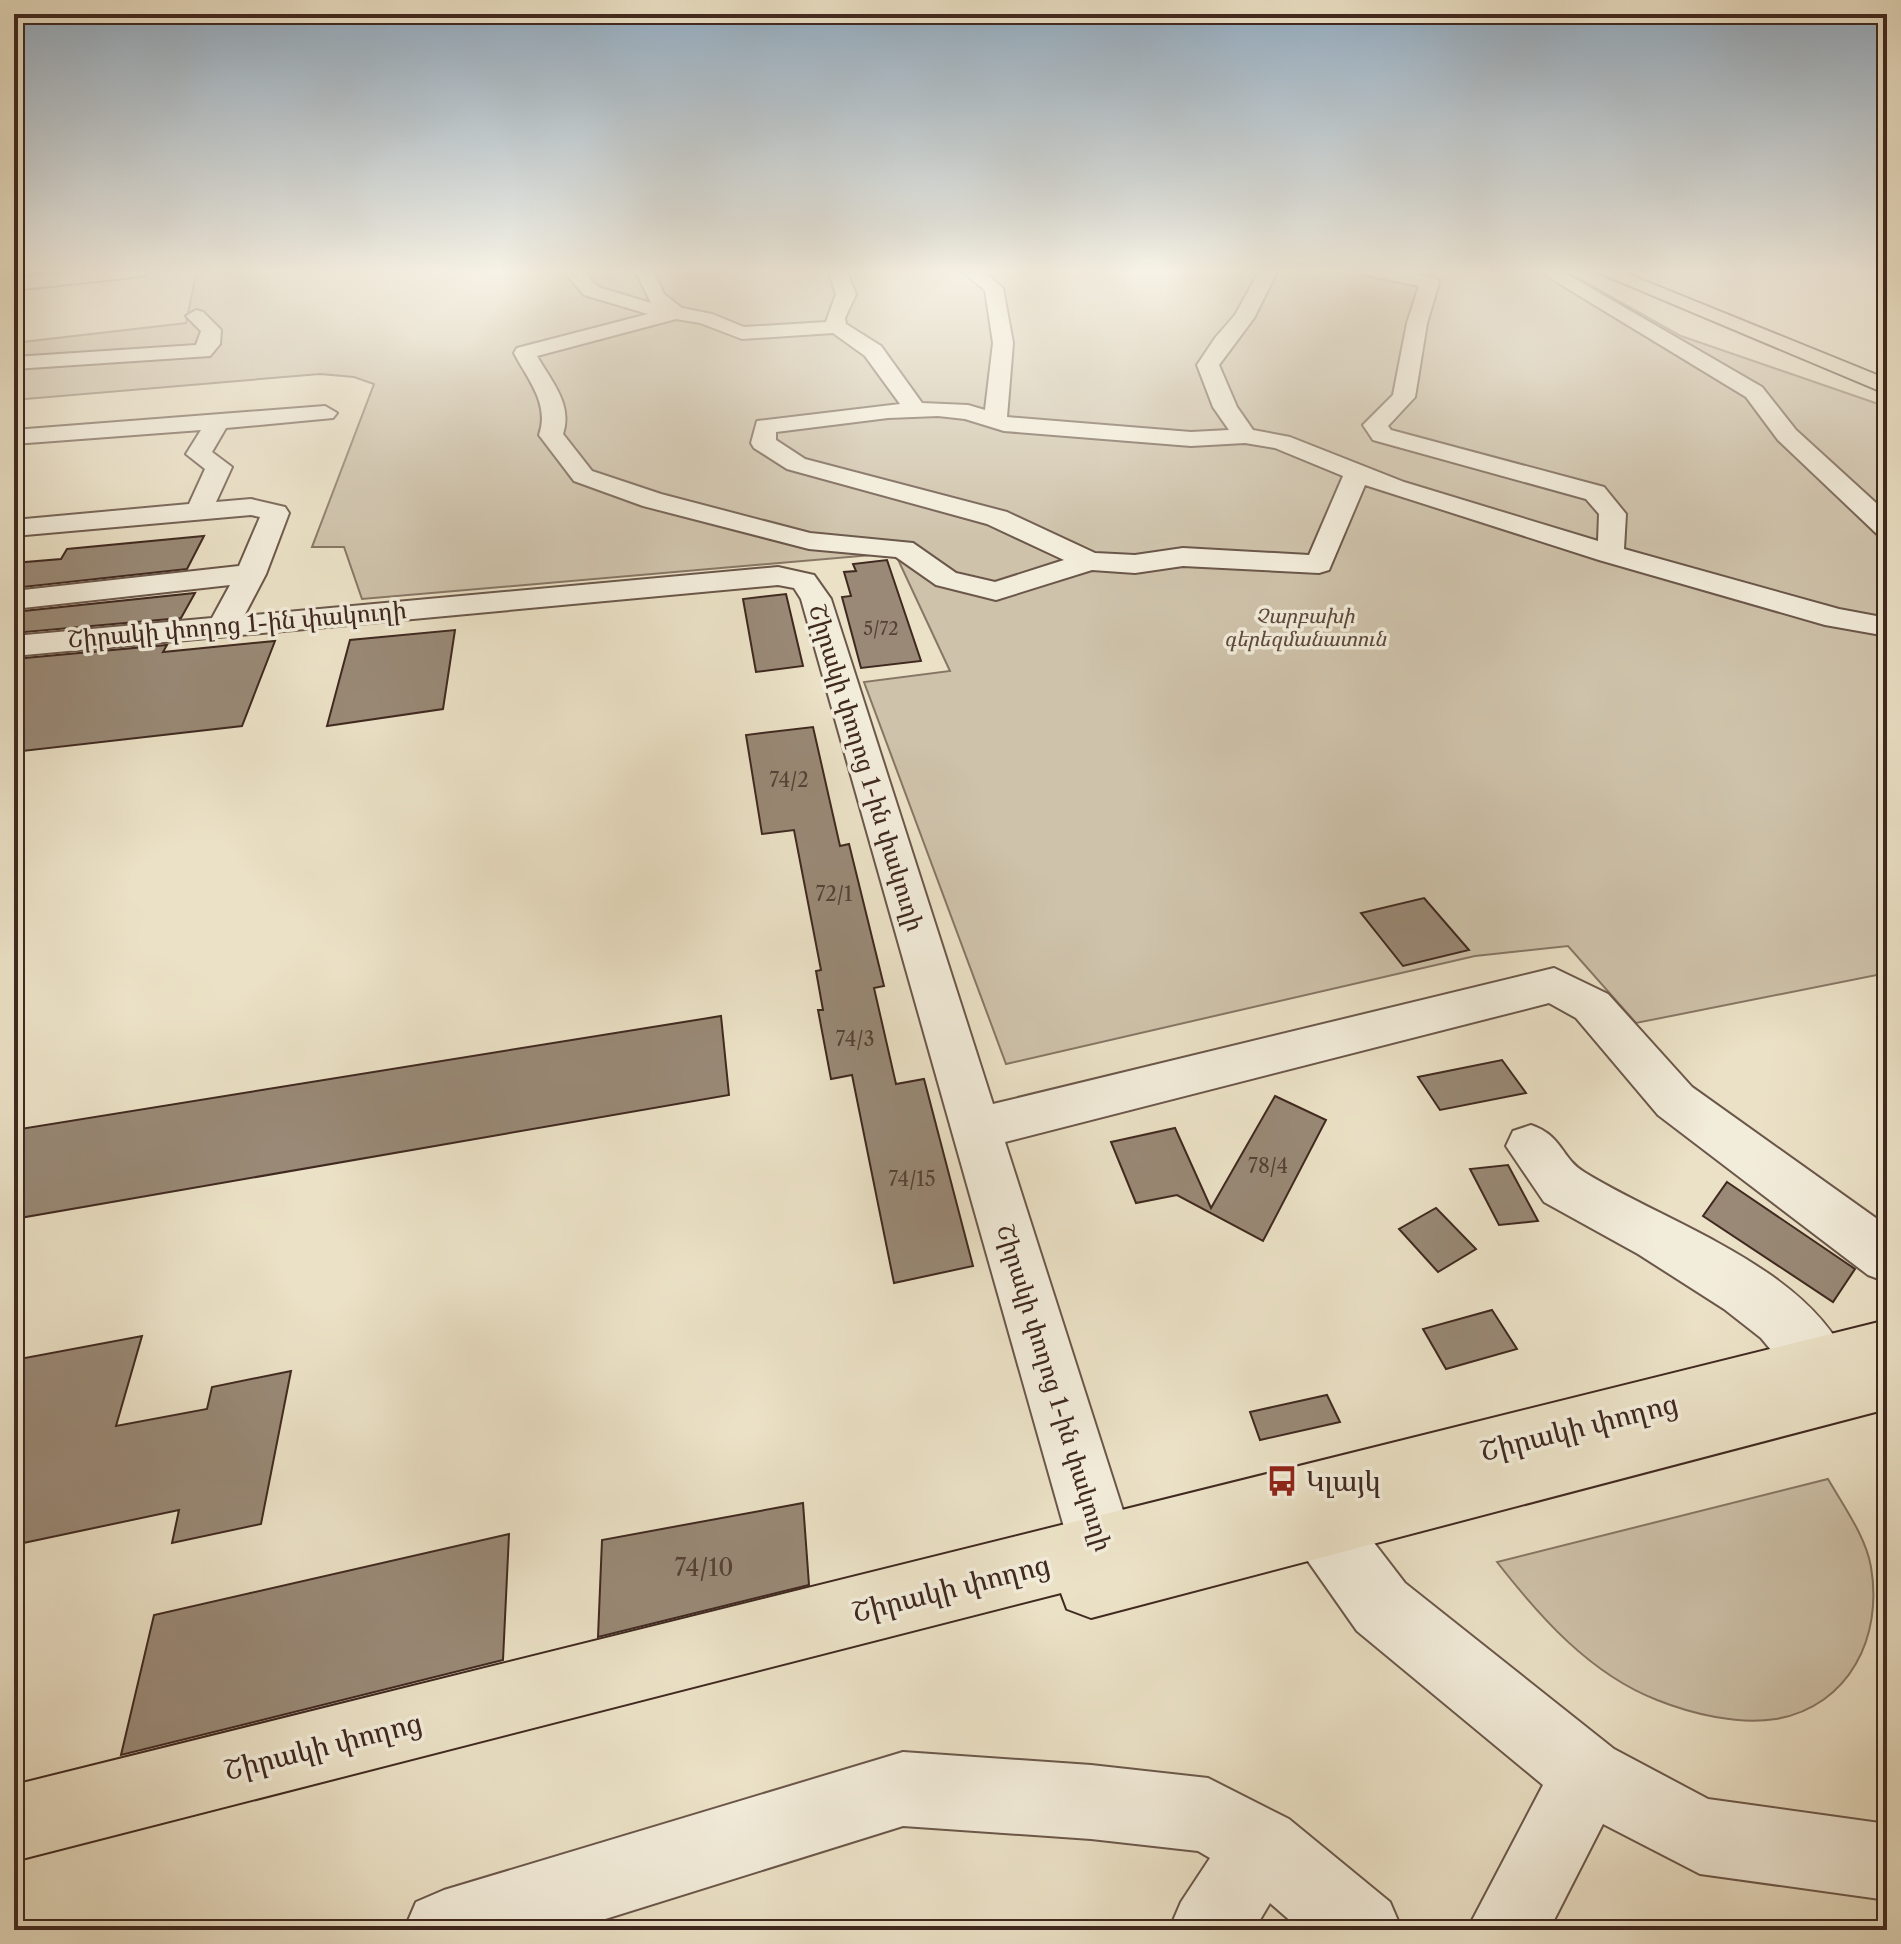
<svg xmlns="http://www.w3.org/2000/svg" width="1901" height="1944" viewBox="0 0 1901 1944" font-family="'Libre Caslon Text','Noto Serif Armenian',serif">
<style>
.green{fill:#cec2aa;stroke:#877665;stroke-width:2}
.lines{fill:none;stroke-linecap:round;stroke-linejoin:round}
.canal{fill:#b1a28e;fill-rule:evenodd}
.building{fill:#998976;stroke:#402920;stroke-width:2}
.minor-casing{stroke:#6b574a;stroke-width:4}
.major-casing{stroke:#402920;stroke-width:4}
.highway-casing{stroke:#402920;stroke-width:4}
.path{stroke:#402920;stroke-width:2;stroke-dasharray:1 2;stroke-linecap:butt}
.minor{fill:#f2ecda;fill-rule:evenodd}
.major{fill:#ebe1c6;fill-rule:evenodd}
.highway{fill:#ebe1c6;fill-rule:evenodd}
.labels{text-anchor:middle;stroke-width:7;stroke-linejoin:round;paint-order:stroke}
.far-number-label{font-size:18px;fill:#564136}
.far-park-label{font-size:20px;font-style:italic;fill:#5c483c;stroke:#f2ecda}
.number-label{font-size:20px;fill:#564136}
.street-label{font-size:24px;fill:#402920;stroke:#f2ecda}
.near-number-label{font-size:24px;fill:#564136}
.near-street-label{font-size:28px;fill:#402920;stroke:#f2ecda}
.near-poi-label{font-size:28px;fill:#402920;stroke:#f2ecda;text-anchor:start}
</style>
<rect width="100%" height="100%" fill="#ebe1c6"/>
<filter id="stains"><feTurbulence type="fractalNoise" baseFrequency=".0025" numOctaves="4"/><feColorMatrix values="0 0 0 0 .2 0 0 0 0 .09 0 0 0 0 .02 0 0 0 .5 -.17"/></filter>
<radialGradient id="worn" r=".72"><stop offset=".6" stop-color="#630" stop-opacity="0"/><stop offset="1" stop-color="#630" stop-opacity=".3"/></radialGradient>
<g class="green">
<polygon points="222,270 1564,270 1681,336 1887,407 1887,973 1636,1023 1568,946 1475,956 1006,1064 864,682 950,671 895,553 362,599 344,547 312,547 374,384 354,377 320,374 14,400 14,343 186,323 196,274"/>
<path d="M1828,1479C1843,1505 1866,1537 1871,1567C1883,1636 1850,1706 1776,1719C1738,1725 1692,1714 1657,1700C1590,1674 1540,1617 1497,1562Z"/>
</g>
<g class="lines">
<polygon class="canal" points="14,270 52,270 44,275 14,278"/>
</g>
<g class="building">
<polygon points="204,536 187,569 14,588 14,563 61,559 67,549"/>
<polygon points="887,560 921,661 861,668 842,597 851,596 844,572 856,571 853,564"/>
<polygon points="195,593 181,618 14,633 14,612"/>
<polygon points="786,594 803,666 756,672 743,599"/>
<polygon points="455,630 443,709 327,726 350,640"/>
<polygon points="275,641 242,726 14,752 14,659 167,645 163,652"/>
<polygon points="813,727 840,846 849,844 884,986 874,988 896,1084 924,1079 973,1266 894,1283 852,1075 831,1079 818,1010 823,1010 816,971 821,970 794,830 762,834 746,735"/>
<polygon points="1424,898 1469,950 1403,966 1361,913"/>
<polygon points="721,1016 729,1095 14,1219 14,1130"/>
<polygon points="1502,1060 1526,1093 1440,1110 1418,1077"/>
<polygon points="1275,1096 1326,1120 1263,1241 1177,1195 1136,1203 1111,1142 1175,1128 1211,1208"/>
<polygon points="1508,1165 1538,1221 1499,1225 1470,1169"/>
<polygon points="1727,1182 1855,1269 1833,1302 1703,1216"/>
<polygon points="1436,1208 1476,1249 1438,1272 1399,1229"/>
<polygon points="1492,1310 1517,1349 1446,1369 1423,1329"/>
<polygon points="142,1336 116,1426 207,1409 212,1387 291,1371 261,1524 172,1543 179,1510 14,1545 14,1360"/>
<polygon points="1327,1395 1340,1422 1260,1440 1250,1412"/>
<polygon points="803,1503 809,1585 598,1637 602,1540"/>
<polygon points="509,1534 503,1660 121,1755 154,1615"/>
</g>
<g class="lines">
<defs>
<g id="minor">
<polygon points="96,270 152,271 143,276 14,290 14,278"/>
<path d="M563,270H582L598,287L651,303L635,270H653L664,294L682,308L712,314L744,327L826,322L836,294L828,270H846L856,294L845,318L846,324L881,346L922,403L968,405L985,410L993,343L985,290L960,270H981L1003,288L1013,343L1007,417L1191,432L1229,430L1213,407L1197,365L1215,338L1235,315L1260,270H1278L1254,318L1219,365L1237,407L1253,430L1290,437L1404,482L1598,541L1599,514L1586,499L1373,440L1363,425L1393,395L1407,323L1419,286L1362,274L1359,270H1395L1437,279L1439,283L1427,323L1415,397L1388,426L1391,430L1604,487L1626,514L1624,549L1839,609L1887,618V636L1825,625L1599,560L1365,485L1329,570L1319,573L1183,566L1135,573L1092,570L996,600L936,585L896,557L809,549L643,506L574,481L539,435C550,404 528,380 514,353L517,348L648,314L584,295ZM676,319L700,323L742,339L833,333L865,356L900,404L757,421L751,443L754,448L787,469L987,524L1064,560L995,582L956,573L913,543L810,533L661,494L592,471L563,434C573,404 551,381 537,356ZM938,416L965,419L1004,431L1191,446L1245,443L1275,448L1343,476L1309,555L1183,548L1135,555L1095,553L1007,512L805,459L776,440V432L888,418Z"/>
<polygon points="1537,270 1560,270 1762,387 1796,430 1887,513 1887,536 1877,534 1778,440 1746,397"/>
<polygon points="196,310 203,312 221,330 220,344 210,356 14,369 14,357 196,345 201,331 186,316"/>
<polygon points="325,406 337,413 333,418 226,428 212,452 232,467 216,502 251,499 285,507 289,513 266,574 244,616 778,567 814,575 831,599 993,1104 1554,968 1608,994 1692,1087 1887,1226 1887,1282 1868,1275 1658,1115 1576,1018 1549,1003 1005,1142 1143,1573 1133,1596 1110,1606 1087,1596 1077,1573 801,599 794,588 778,585 14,656 14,636 212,618 230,585 14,609 14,591 239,566 260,517 251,515 14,536 14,520 189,504 205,469 186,454 201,430 14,444 14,430"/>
<path d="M1531,1125C1563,1136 1561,1158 1584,1172C1668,1224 1809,1267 1850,1365L1842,1385L1821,1394L1800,1385L1761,1338L1724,1309L1638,1254L1544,1202L1506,1146L1513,1131Z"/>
<polygon points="1306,1473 1328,1483 1405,1583 1614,1749 1708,1799 1887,1824 1887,1900 1700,1874 1603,1824 1549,1930 1467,1930 1543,1785 1357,1631 1284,1527 1274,1505 1284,1483"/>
<polygon points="903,1752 1091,1765 1208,1778 1289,1819 1390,1902 1402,1930 1301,1930 1270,1903 1254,1930 1169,1930 1181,1902 1210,1858 1198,1851 1091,1839 903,1826 570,1930 404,1930 416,1902 444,1890"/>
</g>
<polygon id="major" points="1887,1320 1887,1409 1091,1618 1067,1609 1061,1593 14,1861 14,1785"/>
<polygon id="highway" points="1592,270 1618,270 1887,379 1887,394"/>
</defs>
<use href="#minor" class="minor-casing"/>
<use href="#major" class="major-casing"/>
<use href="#highway" class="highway-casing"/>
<polyline class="path" points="1810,270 1886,270"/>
<use href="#minor" class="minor"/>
<use href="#major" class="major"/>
<use href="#highway" class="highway"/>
</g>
<linearGradient id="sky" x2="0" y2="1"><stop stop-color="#92adc4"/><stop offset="0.5" stop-color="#f6f2e5"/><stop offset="1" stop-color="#f6f2e5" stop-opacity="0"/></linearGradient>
<rect width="1901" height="542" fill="url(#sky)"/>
<defs>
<symbol id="bus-bare" viewBox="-9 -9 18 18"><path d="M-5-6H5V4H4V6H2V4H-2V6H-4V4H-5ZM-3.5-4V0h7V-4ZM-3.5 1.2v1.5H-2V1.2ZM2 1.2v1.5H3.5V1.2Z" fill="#8f2418" stroke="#f2ecda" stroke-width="2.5" paint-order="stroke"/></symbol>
</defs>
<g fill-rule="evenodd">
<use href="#bus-bare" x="1260" y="1459" width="44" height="44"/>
</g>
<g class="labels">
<g class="far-number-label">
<text x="881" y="635">5/72</text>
</g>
<g class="far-park-label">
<text x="1305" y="623">Չարբախի<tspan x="1305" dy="23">գերեզմանատուն</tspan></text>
</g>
<g class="number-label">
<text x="789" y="787">74/2</text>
<text x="834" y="901">72/1</text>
<text x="855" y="1046">74/3</text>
<text x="1268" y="1173">78/4</text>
<text x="912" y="1186">74/15</text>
</g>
<g class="street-label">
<text transform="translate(237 625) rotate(-5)" y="8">Շիրակի փողոց 1-ին փակուղի</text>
<text transform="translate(866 768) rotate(73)" y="8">Շիրակի փողոց 1-ին փակուղի</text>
<text transform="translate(1054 1388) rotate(73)" y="8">Շիրակի փողոց 1-ին փակուղի</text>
</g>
<g class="near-number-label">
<text x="704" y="1576">74/10</text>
</g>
<g class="near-street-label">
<text transform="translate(1579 1427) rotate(-14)" y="10">Շիրակի փողոց</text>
<text transform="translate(951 1588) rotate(-14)" y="10">Շիրակի փողոց</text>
<text transform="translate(323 1746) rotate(-14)" y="10">Շիրակի փողոց</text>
</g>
<g class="near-poi-label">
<text x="1306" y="1491">Կլայկ</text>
</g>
</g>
<rect width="1901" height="1944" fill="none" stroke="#ebe1c6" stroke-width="48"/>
<rect x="16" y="16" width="1869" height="1912" fill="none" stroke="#402920" stroke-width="4"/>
<rect x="24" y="24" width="1853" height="1896" fill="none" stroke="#402920" stroke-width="2"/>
<rect width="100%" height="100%" filter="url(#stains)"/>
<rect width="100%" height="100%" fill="url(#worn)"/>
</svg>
